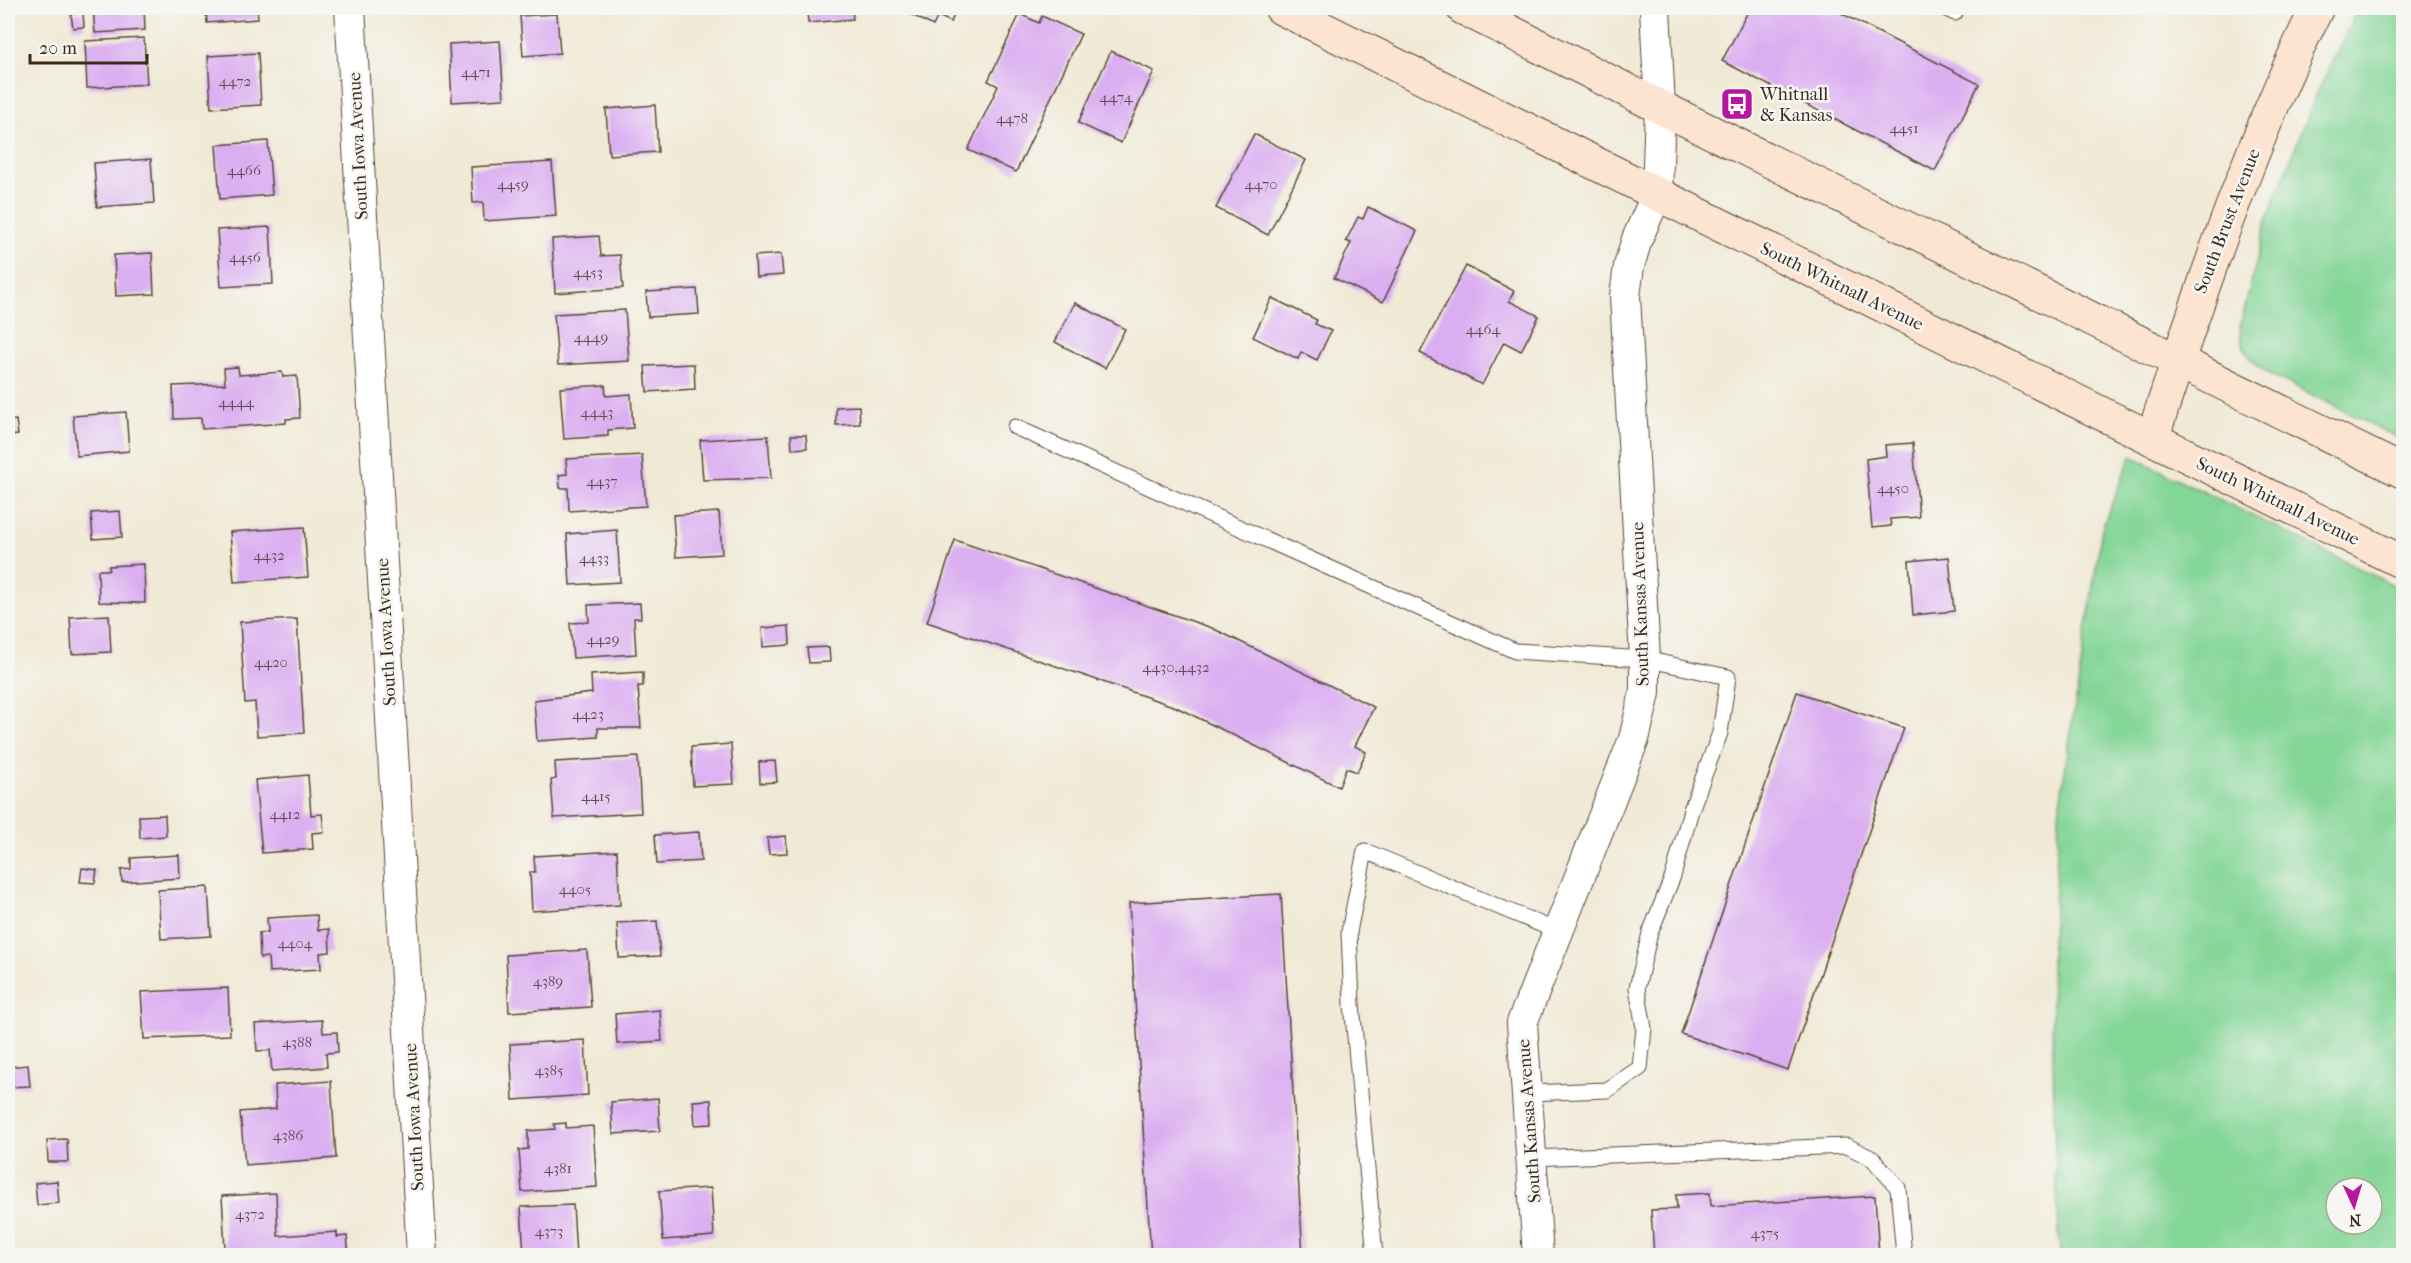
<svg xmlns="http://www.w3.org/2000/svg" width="2411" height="1263" viewBox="0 0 2411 1263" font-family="'IM FELL French Canon',serif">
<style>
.grass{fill:#84d697;stroke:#60805a;stroke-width:1.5;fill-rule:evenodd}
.building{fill:#dbaef1}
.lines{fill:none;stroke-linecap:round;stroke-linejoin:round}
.lane-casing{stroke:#564739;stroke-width:17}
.street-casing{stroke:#564739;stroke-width:32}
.secondary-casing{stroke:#564739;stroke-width:35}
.lane{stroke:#fff;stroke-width:15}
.street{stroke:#fff;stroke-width:30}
.secondary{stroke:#fde4d0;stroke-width:33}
.labels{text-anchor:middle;stroke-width:5;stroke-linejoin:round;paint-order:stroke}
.number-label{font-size:15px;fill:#634b53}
.poi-label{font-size:18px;fill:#3b2a1e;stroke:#f6f6f2;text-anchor:start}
.street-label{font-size:18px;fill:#3b2a1e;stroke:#f6f6f2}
</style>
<rect width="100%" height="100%" fill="#f6f6f2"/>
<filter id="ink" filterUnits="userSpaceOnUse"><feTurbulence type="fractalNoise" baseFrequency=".0167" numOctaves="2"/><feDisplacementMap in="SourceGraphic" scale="12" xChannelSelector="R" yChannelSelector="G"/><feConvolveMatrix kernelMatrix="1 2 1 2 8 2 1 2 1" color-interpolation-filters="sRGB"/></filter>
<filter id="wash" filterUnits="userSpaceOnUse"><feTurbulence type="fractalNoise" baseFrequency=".008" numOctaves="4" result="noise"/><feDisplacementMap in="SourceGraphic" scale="24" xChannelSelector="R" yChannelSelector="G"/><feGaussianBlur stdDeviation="1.35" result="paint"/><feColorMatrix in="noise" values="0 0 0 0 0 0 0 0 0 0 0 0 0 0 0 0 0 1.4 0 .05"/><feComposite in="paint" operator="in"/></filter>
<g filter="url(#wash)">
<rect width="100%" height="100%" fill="#f0e9d5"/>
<g class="grass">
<path d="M2358,8H2403V440L2264,371C2247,356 2241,350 2240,327L2267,220L2315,98Z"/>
<path d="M2131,456L2403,590V1255H2060L2055,1153L2051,957L2060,803L2102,528ZM2336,1188H2372V1224H2336Z"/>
</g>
<g id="blocks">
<g class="building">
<polygon points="93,8 144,8 145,30 95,33"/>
<polygon points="206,8 257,8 258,19 207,23"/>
<polygon points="807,8 852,8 853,19 808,23"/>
<polygon points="916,8 957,8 951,22 938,16 933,26 912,15"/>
<polygon points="1750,8 1831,8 1979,84 1935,171 1722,61"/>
<polygon points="83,12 84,27 73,28 71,14"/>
<polygon points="557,14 560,53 523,56 520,16"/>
<polygon points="1020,14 1039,23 1042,16 1081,34 1016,172 968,150 998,86 988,81"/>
<polygon points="144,38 147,84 87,88 85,41"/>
<polygon points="500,41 504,99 452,102 449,44"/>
<polygon points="1111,51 1154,71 1121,143 1078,123"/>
<polygon points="258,53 261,105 211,108 208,56"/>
<polygon points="655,105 658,152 609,155 606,109"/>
<polygon points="1254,134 1306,160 1268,235 1216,208"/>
<polygon points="268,141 272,195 220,199 216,145"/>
<polygon points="151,159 154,203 97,207 94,163"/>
<polygon points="552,162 556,216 484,221 483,202 473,203 471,167"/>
<polygon points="1368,207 1417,231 1383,302 1334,278 1351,243 1346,241 1358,217 1363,219"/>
<polygon points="270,227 273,284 221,287 217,230"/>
<polygon points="599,236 601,256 620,255 623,288 555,293 552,239"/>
<polygon points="152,253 154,294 116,296 114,255"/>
<polygon points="781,254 783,275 756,277 755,256"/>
<polygon points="1466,266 1514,291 1509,301 1539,316 1521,351 1504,342 1482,385 1420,353"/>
<polygon points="697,289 699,314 648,317 646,292"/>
<polygon points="1272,298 1317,320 1315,324 1331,331 1317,360 1301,352 1298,359 1253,337"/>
<polygon points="1075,303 1125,329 1105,368 1055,342"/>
<polygon points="625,310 629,361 558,365 554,314"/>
<polygon points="694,364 695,389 647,392 645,366"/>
<polygon points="238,367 239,375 282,372 283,377 297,376 300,418 286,419 286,423 202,429 201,418 174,419 173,386 225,384 224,368"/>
<polygon points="605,385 606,396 631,394 633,428 608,430 608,436 564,439 560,388"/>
<polygon points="859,406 860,424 836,425 836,407"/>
<polygon points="126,412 129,451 77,456 73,416"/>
<polygon points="16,420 18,435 8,436 8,421"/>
<polygon points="791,435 806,435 807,448 792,449"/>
<polygon points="768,436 771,478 703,480 700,440"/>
<polygon points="1913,443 1919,517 1890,519 1891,526 1872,528 1866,459 1886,456 1885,445"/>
<polygon points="642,455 646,506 569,511 568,488 560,488 559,475 567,474 566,459"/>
<polygon points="120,511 122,537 93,539 91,513"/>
<polygon points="719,512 722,554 676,557 673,515"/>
<polygon points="304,527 308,577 234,582 230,532"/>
<polygon points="617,530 620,582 570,585 567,534"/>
<polygon points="955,540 1212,628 1374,707 1355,746 1366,752 1357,772 1346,768 1339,787 1176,707 927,622"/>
<polygon points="1949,557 1954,611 1913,615 1909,561"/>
<polygon points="144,564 145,603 99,602 98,570 109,570 109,566"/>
<polygon points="640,603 641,618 634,618 636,654 573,658 570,623 589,622 588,605"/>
<polygon points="109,615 111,652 72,654 70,617"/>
<polygon points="297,619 304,733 257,736 255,702 245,703 240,622"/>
<polygon points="789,626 790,645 763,647 762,628"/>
<polygon points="829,647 830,662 809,663 807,648"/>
<polygon points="643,672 643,686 638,686 641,728 598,728 598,737 537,741 534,700 592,693 591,675"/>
<polygon points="1797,692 1904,728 1788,1070 1681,1034"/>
<polygon points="731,744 734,784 693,786 691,747"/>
<polygon points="638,757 641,813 554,818 551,780 556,779 555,762"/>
<polygon points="775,761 777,782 760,783 759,762"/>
<polygon points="308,775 311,815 322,814 324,832 312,833 313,849 262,853 255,780"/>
<polygon points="165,815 166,836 140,838 139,816"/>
<polygon points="699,832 701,861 657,864 655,835"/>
<polygon points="786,836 787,853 769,854 767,838"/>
<polygon points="617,851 620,905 532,911 530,872 535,872 534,856"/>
<polygon points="179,855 180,878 122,882 121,870 131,869 131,858"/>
<polygon points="82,868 97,870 95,883 80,882"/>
<polygon points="208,887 211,936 161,939 158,890"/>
<polygon points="1281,894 1303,1256 1151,1256 1129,903"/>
<polygon points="317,915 318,930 329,929 330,952 320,953 321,969 269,972 268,957 260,958 259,933 268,932 267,918"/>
<polygon points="657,921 660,956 619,958 617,923"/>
<polygon points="587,950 591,1007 509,1012 506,955"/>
<polygon points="228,988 230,1035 144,1039 141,992"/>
<polygon points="660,1010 662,1041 617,1044 615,1014"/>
<polygon points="322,1020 323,1033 337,1032 338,1052 326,1053 327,1067 272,1071 270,1050 257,1051 255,1024"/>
<polygon points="585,1040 588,1095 513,1100 510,1044"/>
<polygon points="28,1065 30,1086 8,1087 8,1067"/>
<polygon points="331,1081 336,1158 245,1165 240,1112 276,1109 275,1085"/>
<polygon points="658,1098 660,1131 613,1134 611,1102"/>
<polygon points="711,1100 712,1124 695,1125 693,1101"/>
<polygon points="566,1123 566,1128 593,1126 597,1187 522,1192 519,1150 528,1149 528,1131 555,1129 554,1124"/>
<polygon points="67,1139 68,1162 48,1162 47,1140"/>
<polygon points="57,1181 59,1203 37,1205 35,1183"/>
<polygon points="711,1188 714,1236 663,1240 659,1191"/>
<polygon points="276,1193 278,1236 337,1232 337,1237 347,1236 349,1256 239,1256 239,1249 225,1249 222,1196"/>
<polygon points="1710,1193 1711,1206 1875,1196 1879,1256 1654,1256 1651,1210 1677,1209 1676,1195"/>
<polygon points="573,1205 576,1256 524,1256 521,1207"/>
</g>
</g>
</g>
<g filter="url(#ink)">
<use href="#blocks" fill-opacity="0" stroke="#564739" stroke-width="1.5"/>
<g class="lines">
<defs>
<g id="lane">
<polyline points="1944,8 1955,13"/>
<polyline points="1015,427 1515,651 1645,659 1728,677 1720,733 1691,810 1673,876 1650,933 1637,988 1644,1028 1640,1068 1607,1090 1527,1093"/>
<polyline points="1531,1158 1847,1146 1873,1159 1898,1188 1904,1256"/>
<polyline points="1375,1256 1352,1004 1349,932 1365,851 1559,932"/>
</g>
<g id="street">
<polyline points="350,8 422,1256"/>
<polyline points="1538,1256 1522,1023 1634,739 1645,693 1645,659 1625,296 1629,266 1637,239 1657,194 1660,107 1655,8"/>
</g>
<g id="secondary">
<polyline points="1281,8 2404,563"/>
<polyline points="1463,8 1660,107 2404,472"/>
<path d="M2152,439C2200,293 2249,146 2317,8"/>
</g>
</defs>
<use href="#lane" class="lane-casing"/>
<use href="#street" class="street-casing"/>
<use href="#secondary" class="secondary-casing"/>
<use href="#lane" class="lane"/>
<use href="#street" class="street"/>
<use href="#secondary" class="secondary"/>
</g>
</g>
<defs>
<symbol id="bus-square" viewBox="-11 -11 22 22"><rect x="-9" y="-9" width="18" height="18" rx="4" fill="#b5179e" stroke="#f6f6f2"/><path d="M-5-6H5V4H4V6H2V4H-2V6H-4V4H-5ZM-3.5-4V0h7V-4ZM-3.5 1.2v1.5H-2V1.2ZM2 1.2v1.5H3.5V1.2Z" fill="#fff"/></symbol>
</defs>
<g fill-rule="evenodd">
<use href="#bus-square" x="1718" y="85" width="38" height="38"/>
</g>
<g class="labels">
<g class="number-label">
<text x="476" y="77">4471</text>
<text x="235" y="86">4472</text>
<text x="1116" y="102">4474</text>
<text x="1012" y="123">4478</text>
<text x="1904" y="133">4451</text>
<text x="244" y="175">4466</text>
<text x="513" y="189">4459</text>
<text x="1261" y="189">4470</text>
<text x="245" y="262">4456</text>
<text x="588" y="277">4453</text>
<text x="1483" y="334">4464</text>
<text x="591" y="342">4449</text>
<text x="236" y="407">4444</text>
<text x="597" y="417">4443</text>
<text x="602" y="486">4437</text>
<text x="1893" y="493">4450</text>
<text x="269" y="560">4432</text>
<text x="594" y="563">4433</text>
<text x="603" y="644">4429</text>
<text x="271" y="667">4420</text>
<text x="1176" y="672">4430,4432</text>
<text x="588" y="719">4423</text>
<text x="596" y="801">4415</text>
<text x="285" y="819">4412</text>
<text x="575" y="894">4405</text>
<text x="295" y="948">4404</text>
<text x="548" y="986">4389</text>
<text x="297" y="1047">4388</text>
<text x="549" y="1075">4385</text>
<text x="288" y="1140">4386</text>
<text x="558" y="1173">4381</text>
<text x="250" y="1219">4372</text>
<text x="549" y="1236">4373</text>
<text x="1765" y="1238">4375</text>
</g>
<g class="poi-label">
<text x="1760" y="100">Whitnall<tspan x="1760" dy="21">&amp; Kansas</tspan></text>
</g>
<g class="street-label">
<text transform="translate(358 146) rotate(-93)" y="6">South Iowa Avenue</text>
<text transform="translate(2227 221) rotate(-69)" y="6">South Brust Avenue</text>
<text transform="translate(1842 286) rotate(26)" y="6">South Whitnall Avenue</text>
<text transform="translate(2278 501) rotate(26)" y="6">South Whitnall Avenue</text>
<text transform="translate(1640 604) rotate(-92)" y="6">South Kansas Avenue</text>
<text transform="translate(386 632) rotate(-93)" y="6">South Iowa Avenue</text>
<text transform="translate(414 1117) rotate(-93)" y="6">South Iowa Avenue</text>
<text transform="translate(1529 1121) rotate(-94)" y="6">South Kansas Avenue</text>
</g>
</g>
<rect width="2411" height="1263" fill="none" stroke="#f6f6f2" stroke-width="30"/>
<g transform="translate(2354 1206) rotate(176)"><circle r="28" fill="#f6f6f2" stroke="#aba49d" stroke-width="1.5"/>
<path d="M0-4.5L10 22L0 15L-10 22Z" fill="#b5179e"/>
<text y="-9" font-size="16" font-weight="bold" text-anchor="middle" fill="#3b2a1e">N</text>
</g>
<path d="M30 54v9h117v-9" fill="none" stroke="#3b2a1e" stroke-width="3"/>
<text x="39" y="54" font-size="18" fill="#3b2a1e" stroke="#f6f6f2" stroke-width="4.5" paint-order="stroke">20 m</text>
</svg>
